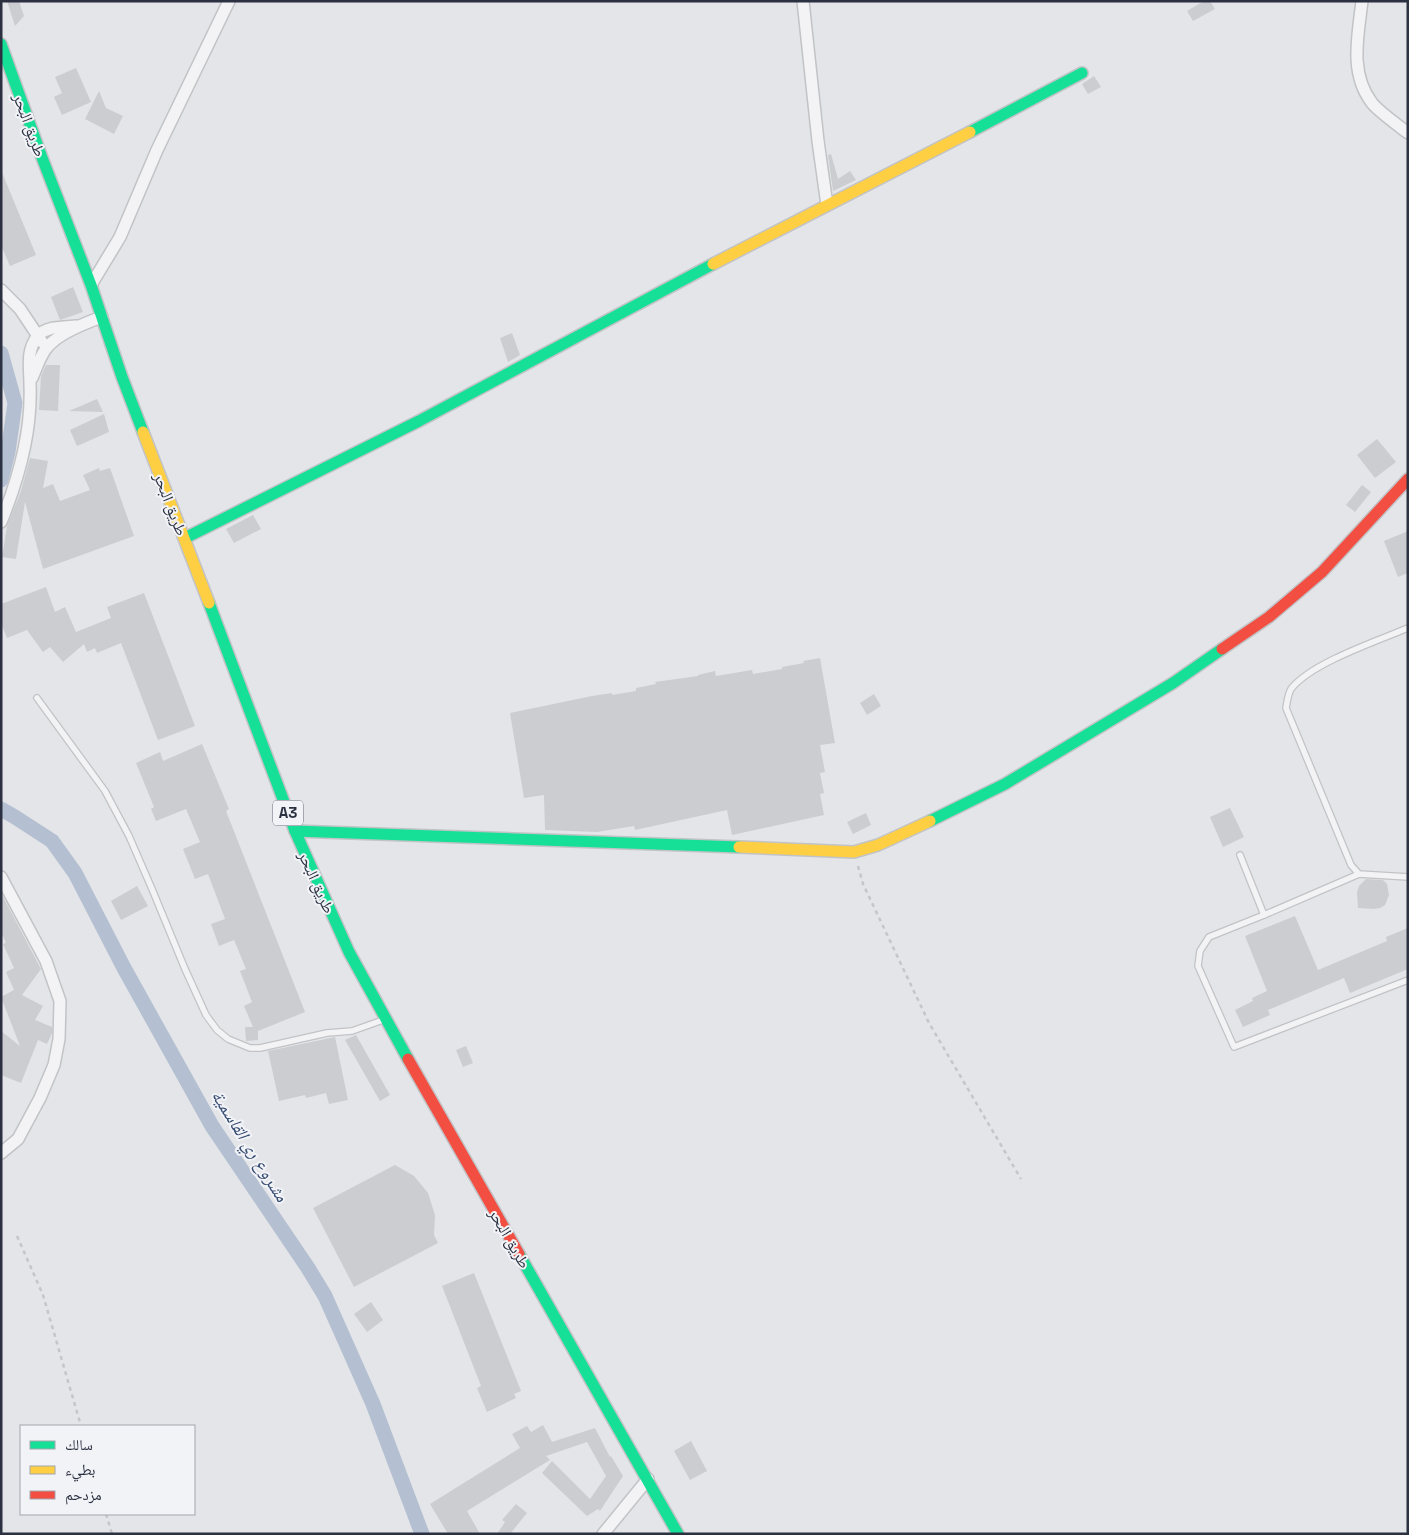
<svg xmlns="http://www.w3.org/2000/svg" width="1409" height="1535" viewBox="0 0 1409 1535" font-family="'Space Grotesk','Noto Naskh Arabic',sans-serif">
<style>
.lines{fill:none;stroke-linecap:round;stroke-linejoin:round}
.canal{stroke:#b4c0d1;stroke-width:15}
.building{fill:#cccdd0}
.lane-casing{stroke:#c2c3c6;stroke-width:8}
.street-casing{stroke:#c2c3c6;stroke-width:14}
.fast-casing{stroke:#c2c3c6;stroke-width:14}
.slow-casing{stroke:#c2c3c6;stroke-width:14}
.jam-casing{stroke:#c2c3c6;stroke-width:14}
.path{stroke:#c5c6ca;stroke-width:2.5;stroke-dasharray:4 4;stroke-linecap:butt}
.lane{stroke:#f3f3f5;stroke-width:5.5}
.street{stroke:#f3f3f5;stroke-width:11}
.fast{stroke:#16e098;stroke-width:11}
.slow{stroke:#ffcf43;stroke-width:11}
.jam{stroke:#f24e42;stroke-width:11}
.labels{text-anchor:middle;stroke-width:4;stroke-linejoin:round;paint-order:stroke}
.shield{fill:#f2f3f7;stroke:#676b78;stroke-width:1}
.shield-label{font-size:15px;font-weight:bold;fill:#2b3141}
.street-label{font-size:16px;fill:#2b3141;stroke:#f2f3f7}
.water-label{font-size:18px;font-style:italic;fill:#374d72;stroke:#f2f3f7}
</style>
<rect width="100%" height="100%" fill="#e4e5e8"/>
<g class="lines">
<g class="canal">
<polyline points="1,353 15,403 8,452 1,480"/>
<polyline points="1,809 15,817 52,841 75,873 124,968 212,1126 308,1268 325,1296 373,1404 422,1534"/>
</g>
</g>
<g class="building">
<polygon points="7,1 19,1 24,16 15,26"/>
<polygon points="1204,1 1210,1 1215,9 1193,21 1187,11"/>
<polygon points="76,68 91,102 62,115 54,97 62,93 55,77"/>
<polygon points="1094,76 1101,87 1088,94 1082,84"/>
<polygon points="99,91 106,108 123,116 114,134 85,119"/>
<polygon points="831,154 838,179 850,171 856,180 833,191 828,155"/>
<polygon points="1,170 36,255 10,266 1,245"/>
<polygon points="73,287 83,312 60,320 51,297"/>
<polygon points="512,333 520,355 508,362 500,338"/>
<polygon points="46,365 60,365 58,411 39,410 41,376"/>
<polygon points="97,399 103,412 69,411"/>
<polygon points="104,414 109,432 77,446 70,430"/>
<polygon points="1377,439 1396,462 1375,478 1357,455"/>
<polygon points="30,458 48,461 43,488 53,484 60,501 90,490 83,475 99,468 100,471 110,468 134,536 43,569 25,502 16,559 2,557 7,526 21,491"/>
<polygon points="1362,485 1371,492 1355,512 1346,505"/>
<polygon points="253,515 261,529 234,543 226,529"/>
<polygon points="1408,531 1408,573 1398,577 1384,541"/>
<polygon points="46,587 55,612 65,607 76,632 111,618 107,607 144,593 195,726 158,740 121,643 97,653 95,648 87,652 84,644 63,662 50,647 43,652 27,630 7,638 1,623 1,604"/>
<polygon points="820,658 835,743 820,745 825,772 820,773 824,793 820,794 824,815 732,835 727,810 635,830 634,826 597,832 545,830 544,795 524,798 510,713 592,696 612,693 612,695 636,691 636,688 656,684 655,682 698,676 698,675 715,671 716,676 752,670 753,674 782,669 782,667 804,663 803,661"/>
<polygon points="874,694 881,706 867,715 860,703"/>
<polygon points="202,744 229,809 226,811 305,1012 258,1031 258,1040 246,1041 245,1027 253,1027 244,1006 252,1002 240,971 246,969 234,940 219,946 211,924 225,919 208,874 195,879 183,849 200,842 186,809 156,821 151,809 154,807 136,763 160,752 163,761"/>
<polygon points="1230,808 1244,837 1223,847 1210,817"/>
<polygon points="866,813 871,825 853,834 847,822"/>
<polygon points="1366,879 1383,880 1387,884 1389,895 1385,905 1380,908 1374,909 1358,908 1357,892 1359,886"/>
<polygon points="137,886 148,906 121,920 111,901"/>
<polygon points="1,893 41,969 22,995 43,1006 35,1020 52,1027 52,1033 47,1044 38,1040 21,1083 1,1075 1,1031 20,1046 1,997 14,990 6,972 14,968 3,944 6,943 1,932"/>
<polygon points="1295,916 1318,970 1387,941 1386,937 1408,928 1408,969 1350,993 1344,978 1268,1010 1270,1015 1243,1027 1235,1010 1253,1001 1252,998 1267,991 1245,936"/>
<polygon points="356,1035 390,1095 380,1101 345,1040"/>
<polygon points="335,1037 348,1100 329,1104 326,1093 306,1098 305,1095 279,1101 268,1051"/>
<polygon points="466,1046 473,1063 463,1067 456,1050"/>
<polygon points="395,1165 414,1176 428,1193 435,1215 434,1235 438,1243 354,1287 313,1208"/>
<polygon points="474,1273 521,1391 514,1394 516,1398 487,1412 477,1388 481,1386 442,1286"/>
<polygon points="371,1302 383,1320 367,1332 354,1314"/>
<polygon points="543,1425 552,1442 595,1428 610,1457 611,1456 623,1476 600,1511 598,1509 587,1516 542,1473 552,1461 590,1499 606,1476 587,1442 546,1456 550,1460 467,1511 480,1534 448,1534 430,1504 520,1448 512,1434 527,1426 531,1432"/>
<polygon points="691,1441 707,1471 690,1480 674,1451"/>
<polygon points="516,1504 527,1513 510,1534 497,1534 505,1522 502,1520"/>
</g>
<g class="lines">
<defs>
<g id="lane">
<path d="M1408,628C1377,641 1311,663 1291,689C1288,694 1287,702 1286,708L1351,865L1359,874L1408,877"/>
<polyline points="37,698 105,791 129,836 152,889 185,969 206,1015 217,1030 228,1039 250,1048 260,1048 327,1033 352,1031 383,1020"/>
<polyline points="1240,855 1264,915 1359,874"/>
<polyline points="1264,915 1209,937 1200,951 1198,966 1234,1047 1408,980"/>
</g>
<g id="street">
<polyline points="803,1 818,141 827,205"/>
<path d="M1362,1C1358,36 1349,73 1372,103C1378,111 1399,126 1408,133"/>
<polyline points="91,285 120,237 157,150 229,1"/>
<polyline points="1,290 20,309 42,342"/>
<path d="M32,378C36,369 39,359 45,350C55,335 85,323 102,317"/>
<path d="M1,522C19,478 32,432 30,385C30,368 26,351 37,337C45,326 64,327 76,326"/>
<polyline points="1,877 46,961 60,1001 59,1039 54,1065 40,1098 18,1139 1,1153"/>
<polyline points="603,1534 648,1479"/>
</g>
<g id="fast">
<polyline points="1,44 41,155 91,285 122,377 143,432"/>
<polyline points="970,132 1082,73"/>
<polyline points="185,538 419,421 713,264"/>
<polyline points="209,603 295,831 349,952 408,1059"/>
<polyline points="930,821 1005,784 1173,683 1222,649"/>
<polyline points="295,831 739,847"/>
<polyline points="519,1254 678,1534"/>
</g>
<g id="slow">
<polyline points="713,264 970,132"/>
<polyline points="143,432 209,603"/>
<polyline points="739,847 854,852 878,845 930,821"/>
</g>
<g id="jam">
<polyline points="1222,649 1269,617 1322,572 1408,479"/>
<polyline points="408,1059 519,1254"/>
</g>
</defs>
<use href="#lane" class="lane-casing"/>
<use href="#street" class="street-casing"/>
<use href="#fast" class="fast-casing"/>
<use href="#slow" class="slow-casing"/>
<use href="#jam" class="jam-casing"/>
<g class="path">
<polyline points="858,866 863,884 929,1023 1021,1179"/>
<polyline points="17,1236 43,1295 81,1426"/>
<polyline points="106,1514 112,1534"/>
</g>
<use href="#lane" class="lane"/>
<use href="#street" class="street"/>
<use href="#fast" class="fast"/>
<use href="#slow" class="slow"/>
<use href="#jam" class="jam"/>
</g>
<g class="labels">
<rect class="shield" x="273" y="800.5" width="30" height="25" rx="4"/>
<g class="shield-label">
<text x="288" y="818">A3</text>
</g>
<g class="street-label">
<text transform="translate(30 125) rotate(70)" y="6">طريق البحر</text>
<text transform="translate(171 504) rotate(69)" y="6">طريق البحر</text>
<text transform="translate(317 882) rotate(66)" y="6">طريق البحر</text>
<text transform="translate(510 1238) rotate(60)" y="6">طريق البحر</text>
</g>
<g class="water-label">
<text transform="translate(250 1146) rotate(58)" y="6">مشروع ري القاسمية</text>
</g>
</g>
<rect width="1409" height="1535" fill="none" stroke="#2b3141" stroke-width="5"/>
<rect x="20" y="1425" width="175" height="90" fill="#f2f3f7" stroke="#a2a5ae"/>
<rect x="30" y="1441" width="25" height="8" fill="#16e098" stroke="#a2a5ae"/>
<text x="65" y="1450" font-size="15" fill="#2b3141">سالك</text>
<rect x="30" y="1466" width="25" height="8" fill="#ffcf43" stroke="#a2a5ae"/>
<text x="65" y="1475" font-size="15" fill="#2b3141">بطيء</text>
<rect x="30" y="1491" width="25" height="8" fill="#f24e42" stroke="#a2a5ae"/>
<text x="65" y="1500" font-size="15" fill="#2b3141">مزدحم</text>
</svg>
